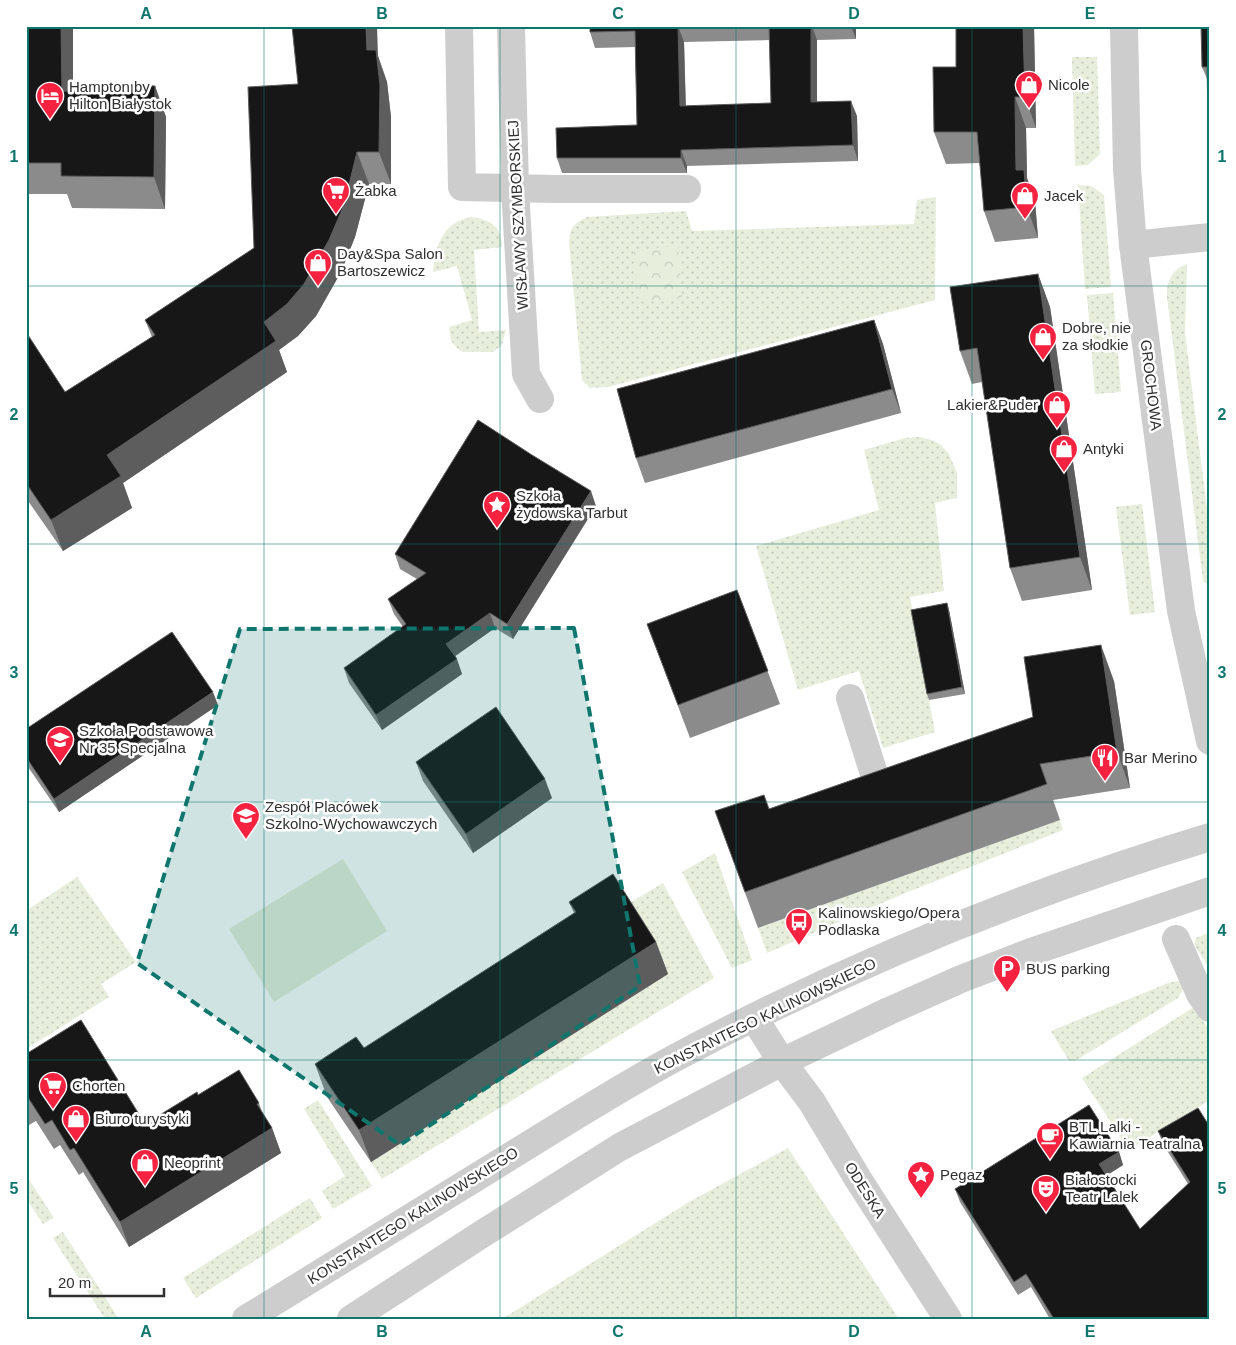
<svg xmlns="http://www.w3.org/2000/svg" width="1236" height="1345" viewBox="0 0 1236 1345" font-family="Helvetica,sans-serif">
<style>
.grass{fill:url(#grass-dots)}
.forest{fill:url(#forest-crowns)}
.pitch{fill:#e7eedc}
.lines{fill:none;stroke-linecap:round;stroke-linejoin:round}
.minor{stroke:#cdcdcd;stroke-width:28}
.wall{fill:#8b8b8b;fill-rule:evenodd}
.shaded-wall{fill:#5d5d5d}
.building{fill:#171717;stroke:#5d5d5d}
.marked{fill:#0f766e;fill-opacity:0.2;stroke:#0f766e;stroke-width:4;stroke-dasharray:10 6;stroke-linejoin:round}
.grid{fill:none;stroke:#0f766e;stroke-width:1;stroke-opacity:0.55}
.labels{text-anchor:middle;stroke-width:5;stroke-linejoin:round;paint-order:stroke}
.poi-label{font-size:15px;fill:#303030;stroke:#fff;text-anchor:start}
.street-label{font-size:15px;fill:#303030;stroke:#fff}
.neatline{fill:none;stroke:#0f766e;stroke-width:2}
.grid-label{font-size:16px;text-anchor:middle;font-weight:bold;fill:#0f766e}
</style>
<defs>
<pattern id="grass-dots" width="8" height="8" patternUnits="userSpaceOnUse" patternTransform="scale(1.25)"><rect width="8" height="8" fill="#e7eedc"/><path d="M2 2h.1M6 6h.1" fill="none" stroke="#c6ccbd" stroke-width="1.8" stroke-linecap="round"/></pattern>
<pattern id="forest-crowns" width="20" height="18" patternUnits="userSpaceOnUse" patternTransform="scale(1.25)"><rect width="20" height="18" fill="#e7eedc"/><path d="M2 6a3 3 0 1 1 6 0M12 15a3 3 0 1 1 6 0" fill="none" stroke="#c6ccbd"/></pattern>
</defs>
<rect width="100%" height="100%" fill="#fff"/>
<g class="grass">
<polygon points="1072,57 1097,57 1100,154 1088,165 1075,166"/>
<polygon points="1078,185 1091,186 1104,195 1111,287 1085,289"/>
<path d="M936,197L935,300L608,387L590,388L582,380L569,243C570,228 573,224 587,217L686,211L692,231L914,224L917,200Z"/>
<path d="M471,217C492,220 501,226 502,247L474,250L479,332L506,330L502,345L493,352H464L459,350L451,341L449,327L472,320L457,266L433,272C435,246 443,222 471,217Z"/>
<path d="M1187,264L1185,333L1210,533V586L1203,581L1167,297C1166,282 1172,269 1187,264Z"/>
<polygon points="1113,293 1121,392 1095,394 1087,295"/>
<polygon points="919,437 932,440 941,445 949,454 957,473 957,498 935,503 944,591 910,597 935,732 883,748 859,671 798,690 756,546 879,510 864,450 905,438"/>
<polygon points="1142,504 1155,612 1130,615 1116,507"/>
<polygon points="1060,820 1063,830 903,894 767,953 758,928"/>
<polygon points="715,853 752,960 732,968 682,872"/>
<polygon points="77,877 136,962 101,984 109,997 26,1049 26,911"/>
<polygon points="663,883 714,978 382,1179 371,1162 668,974 625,906"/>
<polygon points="1210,932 1210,970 1194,944 1196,938"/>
<polygon points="1179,981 1185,985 1178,998 1075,1061 1069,1061 1051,1031 1168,983"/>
<polygon points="1194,1007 1210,1031 1210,1100 1129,1150 1082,1078"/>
<polygon points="318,1100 372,1186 333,1209 322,1191 345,1176 304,1109"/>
<polygon points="788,1148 899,1319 502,1319 689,1202"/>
<polygon points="26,1175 54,1218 43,1224 26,1198"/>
<polygon points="310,1198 322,1218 196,1298 183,1278"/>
<polygon points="63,1232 119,1319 105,1319 53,1238"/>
</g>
<polygon class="forest" points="678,246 682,297 639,302 634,250"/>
<polygon class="pitch" points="343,859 387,931 274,1002 229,929"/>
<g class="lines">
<g class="minor">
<polyline points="459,26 462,187 556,189 687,189"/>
<polyline points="511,26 515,189 526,374 540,399"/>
<polyline points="1124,26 1127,169 1133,245 1181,611 1210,741"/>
<polyline points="1133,245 1210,237"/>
<polyline points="850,698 875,777"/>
<polyline points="1176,939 1200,994 1210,1008"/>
<polyline points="754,1018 782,1062 812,1102 858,1179 948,1319"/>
<path d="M246,1319C331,1267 416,1214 501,1162C558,1127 614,1091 673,1059C844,967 1025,893 1210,837"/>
<polyline points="351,1319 482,1234 620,1147 782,1062 889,1011 961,979 1031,952 1210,891"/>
</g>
</g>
<g class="wall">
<polygon points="26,26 73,26 73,91 118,92 155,86 166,117 165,209 72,208 67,194 26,194"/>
<path d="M590,26H856V39L817,40V102L857,116L858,161L687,166V173H562L557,158L637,125L635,47L595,48L590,32ZM770,40L771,103L686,106L684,42Z"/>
<polygon points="1034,26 1036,128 1026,128 1027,178 1035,201 1038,238 995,242 984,211 980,163 946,164 934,132 956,67"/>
<polygon points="1210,26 1210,123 1208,118 1208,81 1202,67"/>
<polygon points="378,56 387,82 391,117 391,184 369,184 355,237 341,272 316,316 298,336 279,350 287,372 123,483 132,508 63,551 26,498 26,332 65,392 152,337 145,320 254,248 298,84"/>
<polygon points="1038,274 1050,307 1092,590 1022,601 1010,568 982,382 972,384 960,351"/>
<polygon points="874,320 883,344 901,413 645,483 636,458"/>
<polygon points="596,506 513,639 495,628 455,656 462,674 382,730 349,683 344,668 403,627 394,614 388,599 417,579 400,569 395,554"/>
<polygon points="737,590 780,704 690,738 647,624"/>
<polygon points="947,603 949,610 965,694 929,700 927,694"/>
<polygon points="1114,681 1130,788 1053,800 1060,820 758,928 715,811 769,809 1033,717"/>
<polygon points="218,705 59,812 26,764 26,729"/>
<polygon points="416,762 552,798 473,853 423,781"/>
<polygon points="569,902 656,942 668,974 371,1162 327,1097 315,1064 364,1048 574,913"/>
<polygon points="26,1054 145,1124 198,1095 259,1103 262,1112 272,1128 281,1153 129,1247 83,1172 79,1175 60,1145 54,1149 36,1121 29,1125 26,1120"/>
<polygon points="1198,1108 1210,1319 1050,1319 1031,1287 1018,1295 960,1202 955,1189 1119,1152 1123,1165 1106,1176 1140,1229 1188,1184 1163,1144 1158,1131"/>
</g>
<g class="shaded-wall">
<polygon points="61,26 73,26 73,122 62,91"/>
<polygon points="366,26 377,26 378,56 387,82 391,117 391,184 379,152 367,50"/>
<polygon points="678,26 684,42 686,122 680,106"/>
<polygon points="811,26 812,26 817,40 817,118 811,102"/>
<polygon points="851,26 856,26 856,39"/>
<polygon points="1023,26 1034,26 1036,128 1025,97"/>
<polygon points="155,86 166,117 165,209 154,177"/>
<polygon points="1015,97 1026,128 1027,178 1035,201 1038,238 1027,207 1016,170"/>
<polygon points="851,101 857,116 858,161 853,145"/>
<polygon points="681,150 687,166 687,173 681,158"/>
<polygon points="357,152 369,184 355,237 341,272 316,316 298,336 279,350 287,372 123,483 132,508 63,551 51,520 107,455 264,322"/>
<polygon points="1038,274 1050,307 1092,590 1080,557"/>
<polygon points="874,320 883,344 901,413 892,389"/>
<polygon points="591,491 596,506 513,639 507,624"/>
<polygon points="947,603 949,610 965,694 962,687"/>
<polygon points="490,613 495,628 451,659 446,644"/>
<polygon points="1101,645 1114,681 1130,788 1117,752"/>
<polygon points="457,659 462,674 382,730 376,715"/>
<polygon points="213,692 218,705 59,812 54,799"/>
<polygon points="1040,764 1053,800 1060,820"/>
<polygon points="545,779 552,798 473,853 466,834"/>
<polygon points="656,942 668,974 371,1162 359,1130"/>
<polygon points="272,1128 281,1153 129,1247 120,1222"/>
<polygon points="1119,1152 1123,1165 1104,1177 1099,1164"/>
</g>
<g class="building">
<polygon points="26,26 61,26 62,91 118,92 118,84 155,86 154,177 61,176 61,163 26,163"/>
<polygon points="292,26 366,26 367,50 376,50 380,85 379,152 357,152 344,205 329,240 304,284 287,304 264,322 276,341 107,455 121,476 51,520 26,483 26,332 65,392 155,335 145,320 254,248 248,87 298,84"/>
<polygon points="590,26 686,26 678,26 680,106 771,103 769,26 811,26 811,102 851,101 853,145 681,150 681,158 557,158 556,128 637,125 635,31 590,32"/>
<polygon points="956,26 1023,26 1025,97 1015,97 1016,170 1024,170 1027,207 984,211 977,132 934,132 933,67 956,67"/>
<polygon points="1201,26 1210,26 1210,118 1208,118 1207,67 1202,67"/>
<polygon points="1038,274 1080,557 1010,568 977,348 960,351 950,287"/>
<polygon points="874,320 892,389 636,458 617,389"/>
<polygon points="478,420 532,455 591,491 507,624 490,613 446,644 457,659 376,715 344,668 406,624 388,599 426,573 395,554"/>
<polygon points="737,590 768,671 678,705 647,624"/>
<polygon points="947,603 962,687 927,694 911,610"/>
<polygon points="172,632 213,692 54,799 26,757 26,729"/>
<polygon points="1101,645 1117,752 1040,764 1047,784 745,892 715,811 764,795 769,809 1033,717 1024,657"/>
<polygon points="496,707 545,779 466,834 416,762"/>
<polygon points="613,874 656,942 359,1130 315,1064 356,1037 364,1048 576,912 569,902"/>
<polygon points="81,1020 145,1124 197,1092 198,1095 239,1070 259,1103 257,1104 272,1128 120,1222 74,1148 70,1150 52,1120 45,1124 27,1096 26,1097 26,1054"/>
<polygon points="1089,1105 1119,1152 1099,1164 1140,1229 1190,1182 1158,1131 1198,1108 1210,1127 1210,1319 1054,1319 1026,1274 1014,1282 955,1189"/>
</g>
<path class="marked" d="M574,628L640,986L400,1145L137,963L240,629Z"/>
<path class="grid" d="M264,26V1319M500,26V1319M736,26V1319M972,26V1319M26,286H1210M26,544H1210M26,802H1210M26,1060H1210"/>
<defs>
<symbol id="shop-pin" viewBox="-11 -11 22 30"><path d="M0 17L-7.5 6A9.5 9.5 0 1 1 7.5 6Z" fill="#f6223f" stroke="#fff"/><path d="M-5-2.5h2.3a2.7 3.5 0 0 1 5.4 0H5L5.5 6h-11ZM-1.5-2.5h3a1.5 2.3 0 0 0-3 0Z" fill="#fff"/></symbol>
<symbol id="hotel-pin" viewBox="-11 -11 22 30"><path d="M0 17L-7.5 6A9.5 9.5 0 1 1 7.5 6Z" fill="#f6223f" stroke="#fff"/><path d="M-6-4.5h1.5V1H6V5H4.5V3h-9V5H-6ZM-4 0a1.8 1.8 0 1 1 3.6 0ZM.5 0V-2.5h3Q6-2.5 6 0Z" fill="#fff"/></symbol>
<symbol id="supermarket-pin" viewBox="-11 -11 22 30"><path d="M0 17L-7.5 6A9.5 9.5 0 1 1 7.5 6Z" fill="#f6223f" stroke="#fff"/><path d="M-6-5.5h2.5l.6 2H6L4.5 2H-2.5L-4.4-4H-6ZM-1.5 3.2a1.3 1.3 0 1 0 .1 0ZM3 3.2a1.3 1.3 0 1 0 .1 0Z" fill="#fff"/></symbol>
<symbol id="sight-pin" viewBox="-11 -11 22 30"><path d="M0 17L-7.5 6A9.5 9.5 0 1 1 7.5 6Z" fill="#f6223f" stroke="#fff"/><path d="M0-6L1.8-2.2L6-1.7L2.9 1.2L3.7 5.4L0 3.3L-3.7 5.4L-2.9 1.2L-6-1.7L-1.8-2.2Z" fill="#fff"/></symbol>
<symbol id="school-pin" viewBox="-11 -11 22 30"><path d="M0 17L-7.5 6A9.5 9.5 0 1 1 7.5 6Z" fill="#f6223f" stroke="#fff"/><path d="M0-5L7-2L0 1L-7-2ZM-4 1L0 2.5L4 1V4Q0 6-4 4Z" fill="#fff"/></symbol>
<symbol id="restaurant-pin" viewBox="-11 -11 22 30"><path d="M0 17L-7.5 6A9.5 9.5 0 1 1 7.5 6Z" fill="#f6223f" stroke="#fff"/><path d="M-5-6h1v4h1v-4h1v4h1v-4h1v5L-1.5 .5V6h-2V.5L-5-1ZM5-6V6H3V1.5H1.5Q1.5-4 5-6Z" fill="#fff"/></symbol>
<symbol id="bus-pin" viewBox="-11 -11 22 30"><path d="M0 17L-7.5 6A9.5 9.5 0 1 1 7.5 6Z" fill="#f6223f" stroke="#fff"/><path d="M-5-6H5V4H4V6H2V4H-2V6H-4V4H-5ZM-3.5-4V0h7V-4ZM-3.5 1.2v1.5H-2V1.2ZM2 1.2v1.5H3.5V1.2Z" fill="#fff"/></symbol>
<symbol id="parking-pin" viewBox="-11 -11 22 30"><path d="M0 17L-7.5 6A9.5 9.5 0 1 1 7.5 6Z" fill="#f6223f" stroke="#fff"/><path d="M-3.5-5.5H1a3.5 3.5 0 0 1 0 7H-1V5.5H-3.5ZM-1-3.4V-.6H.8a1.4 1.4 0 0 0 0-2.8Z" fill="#fff"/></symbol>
<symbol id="cafe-pin" viewBox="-11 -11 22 30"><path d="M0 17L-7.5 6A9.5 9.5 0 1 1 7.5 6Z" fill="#f6223f" stroke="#fff"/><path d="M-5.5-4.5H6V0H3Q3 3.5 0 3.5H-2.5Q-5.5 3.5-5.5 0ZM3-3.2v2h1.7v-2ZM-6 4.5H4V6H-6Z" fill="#fff"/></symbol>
<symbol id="theatre-pin" viewBox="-11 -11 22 30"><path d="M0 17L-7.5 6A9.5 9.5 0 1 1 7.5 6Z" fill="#f6223f" stroke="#fff"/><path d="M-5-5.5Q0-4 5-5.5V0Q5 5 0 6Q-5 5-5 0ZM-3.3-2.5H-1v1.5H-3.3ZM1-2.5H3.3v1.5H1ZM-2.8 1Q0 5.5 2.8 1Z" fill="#fff"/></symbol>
</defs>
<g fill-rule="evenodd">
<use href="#shop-pin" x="1013" y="69" width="32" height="43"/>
<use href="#hotel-pin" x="34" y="80" width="32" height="43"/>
<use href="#supermarket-pin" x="320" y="175" width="32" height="43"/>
<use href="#shop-pin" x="1009" y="180" width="32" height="43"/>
<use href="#shop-pin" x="302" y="247" width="32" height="43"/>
<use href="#shop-pin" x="1027" y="321" width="32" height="43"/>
<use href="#shop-pin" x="1041" y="389" width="32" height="43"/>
<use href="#shop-pin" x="1048" y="433" width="32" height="43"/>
<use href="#sight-pin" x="481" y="489" width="32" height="43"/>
<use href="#school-pin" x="44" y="724" width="32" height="43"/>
<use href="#restaurant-pin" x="1089" y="742" width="32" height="43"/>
<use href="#school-pin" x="230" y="800" width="32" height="43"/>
<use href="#bus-pin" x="783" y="906" width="32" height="43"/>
<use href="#parking-pin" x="991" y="953" width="32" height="43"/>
<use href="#supermarket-pin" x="37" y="1070" width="32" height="43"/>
<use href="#shop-pin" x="60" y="1103" width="32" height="43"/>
<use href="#cafe-pin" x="1034" y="1120" width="32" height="43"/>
<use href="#shop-pin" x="129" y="1147" width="32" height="43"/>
<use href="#sight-pin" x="905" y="1159" width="32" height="43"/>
<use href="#theatre-pin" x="1030" y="1173" width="32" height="43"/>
</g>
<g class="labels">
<g class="poi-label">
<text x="1048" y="90">Nicole</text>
<text x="69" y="92">Hampton by<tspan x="69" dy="17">Hilton Białystok</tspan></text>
<text x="355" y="196">Żabka</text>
<text x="1044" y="201">Jacek</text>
<text x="337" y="259">Day&amp;Spa Salon<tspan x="337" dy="17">Bartoszewicz</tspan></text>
<text x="1062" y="333">Dobre, nie<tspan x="1062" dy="17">za słodkie</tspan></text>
<text x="1038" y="410" text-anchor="end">Lakier&amp;Puder</text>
<text x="1083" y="454">Antyki</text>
<text x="516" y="501">Szkoła<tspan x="516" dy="17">żydowska Tarbut</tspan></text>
<text x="79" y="736">Szkoła Podstawowa<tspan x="79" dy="17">Nr 35 Specjalna</tspan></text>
<text x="1124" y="763">Bar Merino</text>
<text x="265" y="812">Zespół Placówek<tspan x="265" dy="17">Szkolno-Wychowawczych</tspan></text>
<text x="818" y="918">Kalinowskiego/Opera<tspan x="818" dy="17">Podlaska</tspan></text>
<text x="1026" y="974">BUS parking</text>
<text x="72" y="1091">Chorten</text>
<text x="95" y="1124">Biuro turystyki</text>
<text x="1069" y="1132">BTL Lalki -<tspan x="1069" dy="17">Kawiarnia Teatralna</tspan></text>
<text x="164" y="1168">Neoprint</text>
<text x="940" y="1180">Pegaz</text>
<text x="1065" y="1185">Białostocki<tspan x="1065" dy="17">Teatr Lalek</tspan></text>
</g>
<g class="street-label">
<text transform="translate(518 215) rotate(-93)" y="5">WISŁAWY SZYMBORSKIEJ</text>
<text transform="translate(1151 385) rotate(83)" y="5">GROCHOWA</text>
<text transform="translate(765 1016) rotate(-26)" y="5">KONSTANTEGO KALINOWSKIEGO</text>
<text transform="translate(865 1190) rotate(58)" y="5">ODESKA</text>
<text transform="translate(413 1216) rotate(-32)" y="5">KONSTANTEGO KALINOWSKIEGO</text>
</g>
</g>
<rect width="1236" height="1345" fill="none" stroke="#ffffff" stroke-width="55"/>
<path d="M50 1288v8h114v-8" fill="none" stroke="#303030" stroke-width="2.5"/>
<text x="58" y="1288" font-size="15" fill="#303030" stroke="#ffffff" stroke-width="4" paint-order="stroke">20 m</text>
<rect x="28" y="28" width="1180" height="1290" class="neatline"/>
<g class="grid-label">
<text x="146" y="19">A</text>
<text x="382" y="19">B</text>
<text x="618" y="19">C</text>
<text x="854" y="19">D</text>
<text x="1090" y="19">E</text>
<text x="14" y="162">1</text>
<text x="1222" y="162">1</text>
<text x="14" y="420">2</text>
<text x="1222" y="420">2</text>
<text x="14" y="678">3</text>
<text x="1222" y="678">3</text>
<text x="14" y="936">4</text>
<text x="1222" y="936">4</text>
<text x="14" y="1194">5</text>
<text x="1222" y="1194">5</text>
<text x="146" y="1337">A</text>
<text x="382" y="1337">B</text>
<text x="618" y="1337">C</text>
<text x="854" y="1337">D</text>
<text x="1090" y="1337">E</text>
</g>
</svg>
